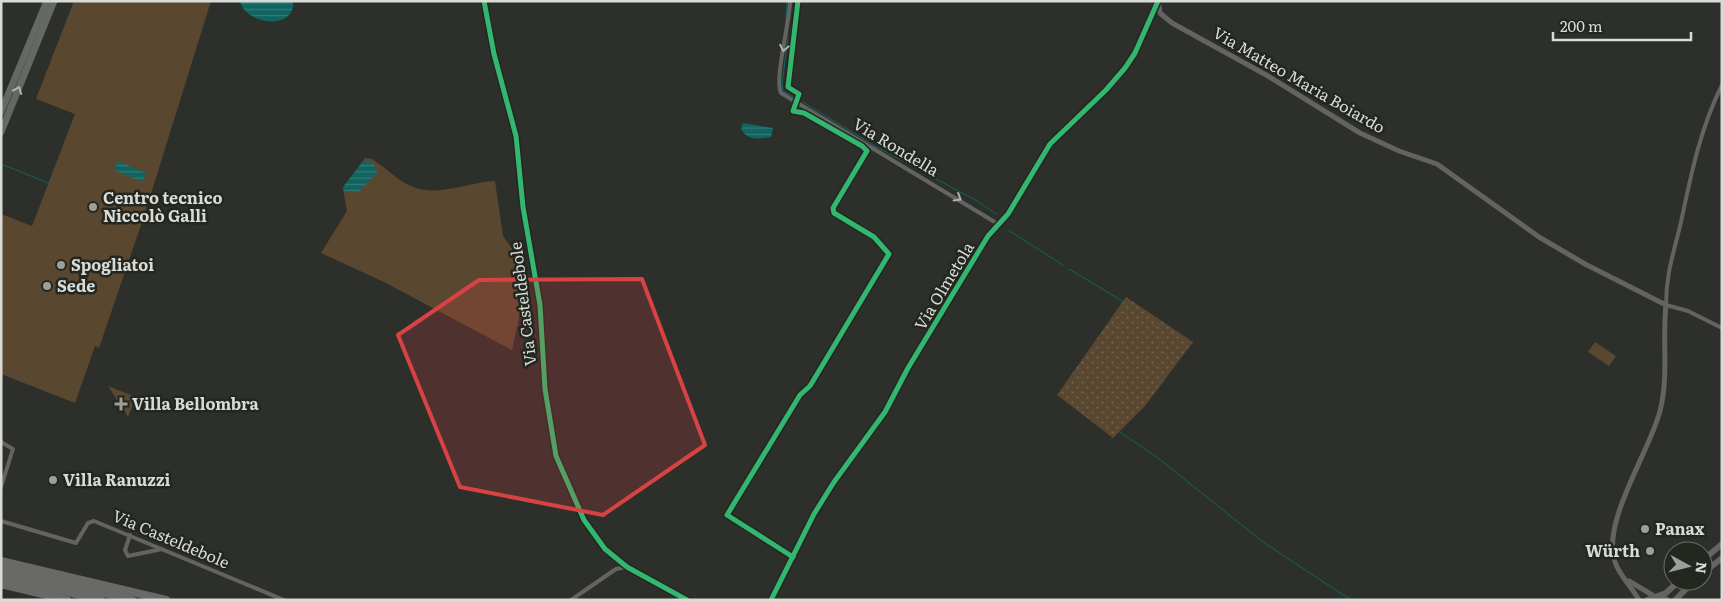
<svg xmlns="http://www.w3.org/2000/svg" width="1723" height="601" viewBox="0 0 1723 601" font-family="Literata,serif">
<style>
.grass{fill:#5a4730}
.park{fill:url(#park-dots)}
.water{fill:url(#water-rules)}
.lines{fill:none;stroke-linecap:round;stroke-linejoin:round}
.stream{stroke:#106560;stroke-width:1}
.minor{stroke:#636462;stroke-width:4}
.tertiary{stroke:#636462;stroke-width:5}
.primary{stroke:#646561;stroke-width:6}
.trunk{stroke:#666864;stroke-width:7}
.motorway{stroke:#696a67;stroke-width:8}
.cycleway-casing{stroke:#232720;stroke-width:8}
.cycleway{stroke:#33b770;stroke-width:5}
.oneway{stroke:#afb1ad}
.oneway2{stroke:#b0b3ae}
.marked{fill:#d64342;fill-opacity:0.2;stroke:#d64342;stroke-width:4;stroke-linejoin:round}
.poi-dot{fill:#9c9f9a;stroke:#232720;stroke-width:2}
.labels{text-anchor:middle;stroke-width:5;stroke-linejoin:round;paint-order:stroke}
.street-label{font-size:16px;fill:#d8dbd6;stroke:#232720}
.poi-label{font-size:16px;font-weight:bold;fill:#d8dbd6;stroke:#232720;text-anchor:start}
</style>
<defs>
<pattern id="park-dots" width="8" height="8" patternUnits="userSpaceOnUse" patternTransform="scale(1.25)"><rect width="8" height="8" fill="#5a4730"/><path d="M2 2h.1M6 6h.1" fill="none" stroke="#71614d" stroke-width="1.8" stroke-linecap="round"/></pattern>
<pattern id="water-rules" width="6" height="5" patternUnits="userSpaceOnUse" patternTransform="scale(1.25)"><rect width="6" height="5" fill="#106560"/><path d="M0 2.5h6" fill="none" stroke="#327a76"/></pattern>
</defs>
<rect width="100%" height="100%" fill="#2d2f2b"/>
<g class="grass">
<polygon points="74,1 211,1 145,213 99,348 95,346 94,349 75,403 1,374 1,214 32,226 75,114 36,99"/>
<path d="M365,158L372,159C385,167 397,180 411,186C436,198 469,182 495,181L503,236L518,257L527,308L520,313L512,350L384,282L321,253L347,211L343,189Z"/>
<polygon points="1595,342 1616,356 1609,366 1588,352"/>
<polygon points="108,386 136,397 128,417"/>
</g>
<polygon class="park" points="1126,297 1193,342 1145,406 1113,438 1057,395"/>
<g class="water">
<path d="M240,1H293C296,31 245,25 240,1Z"/>
<path d="M743,123L773,128L771,137C759,139 748,141 741,129Z"/>
<polygon points="118,161 146,173 142,182 114,170"/>
<path d="M363,161C372,161 376,165 377,173L358,192L344,191L343,187Z"/>
</g>
<g class="lines">
<g class="stream">
<polyline points="786,23 787,1"/>
<polyline points="788,37 782,84 783,91 795,98"/>
<polyline points="803,102 875,146 979,202 996,214"/>
<polyline points="1,164 51,184"/>
<polyline points="1008,230 1063,265"/>
<polyline points="1069,269 1129,305"/>
<polyline points="1120,432 1158,458 1263,542 1351,600"/>
</g>
<g class="minor">
<path d="M790,1C790,22 774,79 781,93L998,224"/>
<path d="M1722,85C1700,129 1691,175 1681,222C1674,252 1666,273 1666,305L1688,311L1722,328"/>
<polyline points="1,442 13,449 1,487"/>
<polyline points="1,521 76,543 88,523 94,521 284,600"/>
<polyline points="130,535 125,550 128,556 162,549"/>
<polyline points="571,600 616,569 626,567"/>
<polyline points="771,600 814,514 834,482 885,412 908,368 988,236 1008,214 1050,144 1106,90 1125,68 1157,6"/>
</g>
<g class="tertiary">
<polyline points="484,1 494,54 516,136 523,207 540,305 545,389 556,456 584,520 605,549 627,567 687,600"/>
<path d="M1158,1L1160,13L1172,23L1268,76L1360,133L1399,151L1437,164L1539,237L1585,264L1666,305C1662,340 1669,376 1660,411C1650,451 1601,522 1615,562C1619,575 1632,587 1639,600"/>
<polyline points="1629,581 1654,596"/>
</g>
<g class="primary">
<polyline points="1703,560 1722,544"/>
<polyline points="1703,573 1722,558"/>
<polyline points="1658,596 1666,593 1679,581"/>
<polyline points="1647,600 1658,596 1667,600"/>
<polyline points="1675,600 1694,581"/>
</g>
<g class="trunk">
<polyline points="1,112 47,1"/>
<polyline points="1,132 54,1"/>
</g>
<g class="motorway">
<polyline points="1,561 166,600"/>
<polyline points="1,568 132,600"/>
<polyline points="1,576 101,600"/>
<polyline points="1,584 67,600"/>
</g>
<defs>
<g id="cycleway">
<polyline points="484,1 494,54 516,136 523,207 540,305 545,389 556,456 584,520 605,549 627,567 687,600"/>
<polyline points="793,557 727,515 800,395 810,386 889,254 874,237 834,213 833,208 867,151 862,146 804,113 793,111 799,94 788,87 798,1"/>
<polyline points="771,600 814,514 834,482 885,412 908,368 988,236 1008,214 1050,144 1106,90 1125,68 1135,53 1158,1"/>
</g>
</defs>
<use href="#cycleway" class="cycleway-casing"/>
<use href="#cycleway" class="cycleway"/>
</g>
<defs><path id="oneway-chevron" d="M-2-3.5L2.5 0L-2 3.5" fill="none" stroke-width="1.6" stroke-linecap="round" stroke-linejoin="round" transform="scale(1.25)"/></defs>
<g class="oneway">
<use href="#oneway-chevron" transform="translate(784 48) rotate(100)"/>
<use href="#oneway-chevron" transform="translate(958 198) rotate(31)"/>
</g>
<use class="oneway2" href="#oneway-chevron" transform="translate(18 90) rotate(-68)"/>
<path class="marked" d="M642,279L705,445L603,515L460,487L398,335L479,280Z"/>
<g class="poi-dot">
<circle cx="93" cy="207" r="5"/>
<circle cx="61" cy="265" r="5"/>
<circle cx="47" cy="286" r="5"/>
<path d="M118.5 396.5h5v5h5v5h-5v5h-5v-5h-5v-5h5z"/>
<circle cx="53" cy="480" r="5"/>
<circle cx="1645" cy="529" r="5"/>
<circle cx="1650" cy="551" r="5"/>
</g>
<g class="labels">
<g class="street-label">
<text transform="translate(1299 80) rotate(30)" y="6">Via Matteo Maria Boiardo</text>
<text transform="translate(896 147) rotate(31)" y="6">Via Rondella</text>
<text transform="translate(944 286) rotate(-59)" y="6">Via Olmetola</text>
<text transform="translate(523 304) rotate(-97)" y="6">Via Casteldebole</text>
<text transform="translate(171 539) rotate(23)" y="6">Via Casteldebole</text>
</g>
<g class="poi-label">
<text x="103" y="204">Centro tecnico<tspan x="103" dy="18">Niccolò Galli</tspan></text>
<text x="71" y="271">Spogliatoi</text>
<text x="57" y="292">Sede</text>
<text x="132" y="410">Villa Bellombra</text>
<text x="63" y="486">Villa Ranuzzi</text>
<text x="1655" y="535">Panax</text>
<text x="1640" y="557" text-anchor="end">Würth</text>
</g>
</g>
<rect width="1723" height="601" fill="none" stroke="#d8dbd6" stroke-width="5"/>
<g transform="translate(1688 566) rotate(97)"><circle r="24" fill="#232720" stroke="#6b6f69"/>
<path d="M0-4L9 19L0 12L-9 19Z" fill="#9c9f9a"/>
<text y="-8" font-size="14" font-weight="bold" text-anchor="middle" fill="#d8dbd6">N</text>
</g>
<path d="M1553 32v8h138v-8" fill="none" stroke="#d8dbd6" stroke-width="2.5"/>
<text x="1560" y="32" font-size="15" fill="#d8dbd6" stroke="#232720" stroke-width="4" paint-order="stroke">200 m</text>
</svg>
